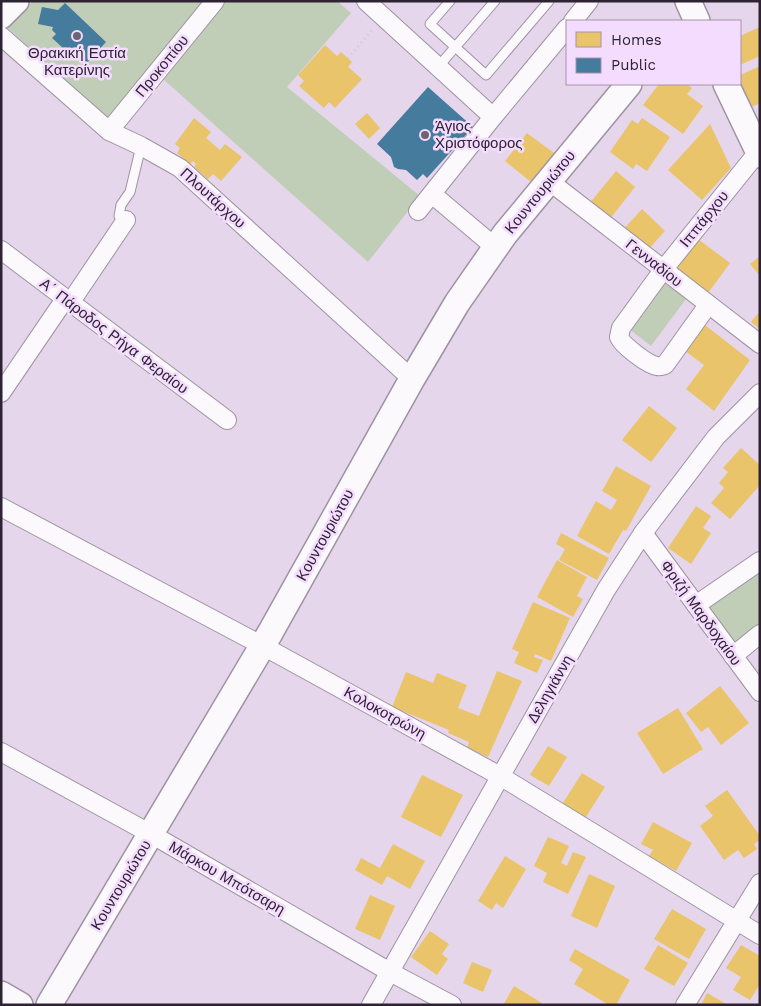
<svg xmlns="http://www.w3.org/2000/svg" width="761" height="1006" viewBox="0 0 761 1006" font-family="'Work Sans',sans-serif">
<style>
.green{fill:#c0ceb8}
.homes{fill:#e9c46a}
.public{fill:#457b9d}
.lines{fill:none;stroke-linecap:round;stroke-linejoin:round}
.lane-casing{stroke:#9e92a3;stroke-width:11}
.street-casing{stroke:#9e92a3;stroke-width:20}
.secondary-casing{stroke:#9e92a3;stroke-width:28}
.path{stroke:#d0ccd2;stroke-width:3;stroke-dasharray:1 4;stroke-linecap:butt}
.lane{stroke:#fbf9fc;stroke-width:9}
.street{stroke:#fbf9fc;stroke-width:18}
.secondary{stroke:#fbf9fc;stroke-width:25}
.poi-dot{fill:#6e6273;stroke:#f4dcfe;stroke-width:2}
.labels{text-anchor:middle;stroke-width:5;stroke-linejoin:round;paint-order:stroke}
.poi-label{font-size:15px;fill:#2e2332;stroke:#f4dcfe}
.street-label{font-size:15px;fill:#2e2332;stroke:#f4dcfe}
</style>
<rect width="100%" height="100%" fill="#e6d6ec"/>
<g class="green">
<polygon points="33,1 204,1 108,120 8,28"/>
<polygon points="226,1 337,1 351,13 287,87 420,196 368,262 163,79"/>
<polygon points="655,275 686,299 651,346 619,321"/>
<polygon points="760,570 760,627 736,647 706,607"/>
</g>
<g class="homes">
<polygon points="760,27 760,56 740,65 740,36"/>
<polygon points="325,45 337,56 341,52 352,62 348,67 362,79 335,108 329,102 324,108 299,86 304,81 298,75"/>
<polygon points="760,66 760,103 747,109 736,84 740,84 740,75"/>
<polygon points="659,84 687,84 692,88 687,94 703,106 683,134 643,105"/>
<polygon points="367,113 380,128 369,139 355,124"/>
<polygon points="194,118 211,132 206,138 220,150 225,144 242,157 221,181 213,174 208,179 194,167 196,164 193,161 190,164 177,153 180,148 175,144"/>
<polygon points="642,118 670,137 647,171 636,164 633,169 610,152 632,120 638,124"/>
<polygon points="710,124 731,168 702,200 668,170"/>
<polygon points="527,133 554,153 531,182 505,161"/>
<polygon points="616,171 635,187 609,220 589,204"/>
<polygon points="642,209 665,231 646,252 622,231"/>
<polygon points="698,239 730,263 706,296 674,273"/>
<polygon points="760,256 760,276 750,264"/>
<polygon points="760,311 760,329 751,322"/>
<polygon points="701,322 750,360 714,411 686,389 704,365 681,348"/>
<polygon points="649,406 677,428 651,462 622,440"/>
<polygon points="741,448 760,465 760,485 730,519 711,503 724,488 719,483 728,472 723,468"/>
<polygon points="616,466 651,486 626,531 623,530 609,554 577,536 596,501 611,510 617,500 602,491"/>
<polygon points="696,506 711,516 703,528 711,533 691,564 668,548"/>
<polygon points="561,533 609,558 597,580 559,560 565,549 556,544"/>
<polygon points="557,560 587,577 577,596 583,599 573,617 537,597"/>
<polygon points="533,602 570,618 551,661 535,654 534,657 543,660 537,673 514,663 519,652 512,649"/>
<polygon points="497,671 522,681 488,757 467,748 469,742 448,733 449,730 392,707 406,672 433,683 437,673 467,685 458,708 479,716"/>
<polygon points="720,686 749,723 721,745 708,727 701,732 686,713"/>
<polygon points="678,708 703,749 663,774 637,733"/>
<polygon points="548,746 567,757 549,786 530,775"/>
<polygon points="582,773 605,787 584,820 561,806"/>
<polygon points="422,775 463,795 441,837 401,817"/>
<polygon points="727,790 760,836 760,840 754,844 757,849 744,858 738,850 724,860 700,826 713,816 705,806"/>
<polygon points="653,822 692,843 676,871 649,856 653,850 641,844"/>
<polygon points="548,837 569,846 561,863 567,866 573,852 586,857 568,894 543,882 547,873 534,866"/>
<polygon points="393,844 425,861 410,889 387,876 382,885 355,870 361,858 380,868"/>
<polygon points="505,856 526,869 503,908 496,903 492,910 478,901"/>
<polygon points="589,874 615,886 597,928 571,916"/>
<polygon points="370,895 395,906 380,940 355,929"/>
<polygon points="672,909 706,929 689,959 654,939"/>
<polygon points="430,931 449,944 442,954 448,959 437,975 411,957"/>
<polygon points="658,945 688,963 674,986 644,969"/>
<polygon points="741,945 760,956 760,984 750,1000 733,990 741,977 726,968"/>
<polygon points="575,949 630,980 616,1005 609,1005 574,984 583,969 569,960"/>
<polygon points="472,962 492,970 483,992 463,983"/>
<polygon points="514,986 542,1003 541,1005 503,1005"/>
<polygon points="707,993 728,1005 701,1005"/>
</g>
<g class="public">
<polygon points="65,3 106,42 85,65 78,59 76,60 52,38 56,34 52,30 53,27 38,24 42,7 58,10"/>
<polygon points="428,87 473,127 427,178 423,174 417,180 406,170 398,169 394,167 391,157 377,144"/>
</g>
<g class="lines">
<defs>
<g id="lane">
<polyline points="450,1 430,24 486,75 549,1"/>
<polyline points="438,67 495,1"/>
<polyline points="123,224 119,216 121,205 130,192 141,146"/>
</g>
<g id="street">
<polyline points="366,1 493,117"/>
<polyline points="573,21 589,1"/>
<polyline points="1,36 109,131 141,146 180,168 412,379"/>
<polyline points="109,131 215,1"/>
<polyline points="549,181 760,344"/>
<polyline points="432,194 496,248"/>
<polyline points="418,211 493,117 567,28"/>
<polyline points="1,250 227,420"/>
<polyline points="70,303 126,220"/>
<path d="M708,305L665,365C661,366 660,367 657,366C648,365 622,345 619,337L621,328L663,270L758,152"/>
<polyline points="1,393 65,299"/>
<polyline points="1,507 263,646 500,776 760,935"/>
<polyline points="643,533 760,692"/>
<polyline points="696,605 760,561"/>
<polyline points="733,656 760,634"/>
<polyline points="1,752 151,834 390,972 452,1005"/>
<polyline points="371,1005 606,590 643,533 716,437 760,393"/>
<polyline points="685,1005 760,883"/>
</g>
<g id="secondary">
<polyline points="688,1 697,21"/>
<polyline points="1,16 16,1"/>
<polyline points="726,84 760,155"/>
<polyline points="1,994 20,1005"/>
<polyline points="49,1005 270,633 412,379 457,303 505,234 629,84"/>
</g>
</defs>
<use href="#lane" class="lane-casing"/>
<use href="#street" class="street-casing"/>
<use href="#secondary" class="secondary-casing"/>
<g class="path">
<polyline points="39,48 54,32"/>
<polyline points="348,58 374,28"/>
</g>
<use href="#lane" class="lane"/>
<use href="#street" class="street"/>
<use href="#secondary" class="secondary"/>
</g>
<g class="poi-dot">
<circle cx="77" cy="36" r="5"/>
<circle cx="425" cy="135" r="5"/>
</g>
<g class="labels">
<g class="poi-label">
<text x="77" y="58">Θρακική Εστία<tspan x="77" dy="17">Κατερίνης</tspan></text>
<text x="435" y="131" text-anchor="start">Άγιος<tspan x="435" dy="17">Χριστόφορος</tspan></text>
</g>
<g class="street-label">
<text transform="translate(162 66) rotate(-51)" y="5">Προκοπίου</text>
<text transform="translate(540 192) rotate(-51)" y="5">Κουντουριώτου</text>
<text transform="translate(213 198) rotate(42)" y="5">Πλουτάρχου</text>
<text transform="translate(704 219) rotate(-51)" y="5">Ιππάρχου</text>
<text transform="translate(654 263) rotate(38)" y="5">Γενναδίου</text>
<text transform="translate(114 336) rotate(37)" y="5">Α΄ Πάροδος Ρήγα Φεραίου</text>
<text transform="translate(325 535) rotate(-61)" y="5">Κουντουριώτου</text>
<text transform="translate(701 613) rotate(54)" y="5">Φριζή Μαρδοχαίου</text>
<text transform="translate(550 689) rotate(-60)" y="5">Δεληγιάννη</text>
<text transform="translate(385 713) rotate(29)" y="5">Κολοκοτρώνη</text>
<text transform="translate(227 878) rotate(30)" y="5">Μάρκου Μπότσαρη</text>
<text transform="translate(121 885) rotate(-59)" y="5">Κουντουριώτου</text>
</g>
</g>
<rect width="761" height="1006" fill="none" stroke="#2e2332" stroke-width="5"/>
<rect x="566" y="20" width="175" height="65" fill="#f4dcfe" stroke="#a592ac"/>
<rect x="576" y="32" width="25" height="15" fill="#e9c46a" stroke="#a592ac"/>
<text x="611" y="45" font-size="15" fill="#2e2332">Homes</text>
<rect x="576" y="58" width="25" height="15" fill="#457b9d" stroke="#a592ac"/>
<text x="611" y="70" font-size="15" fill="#2e2332">Public</text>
</svg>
